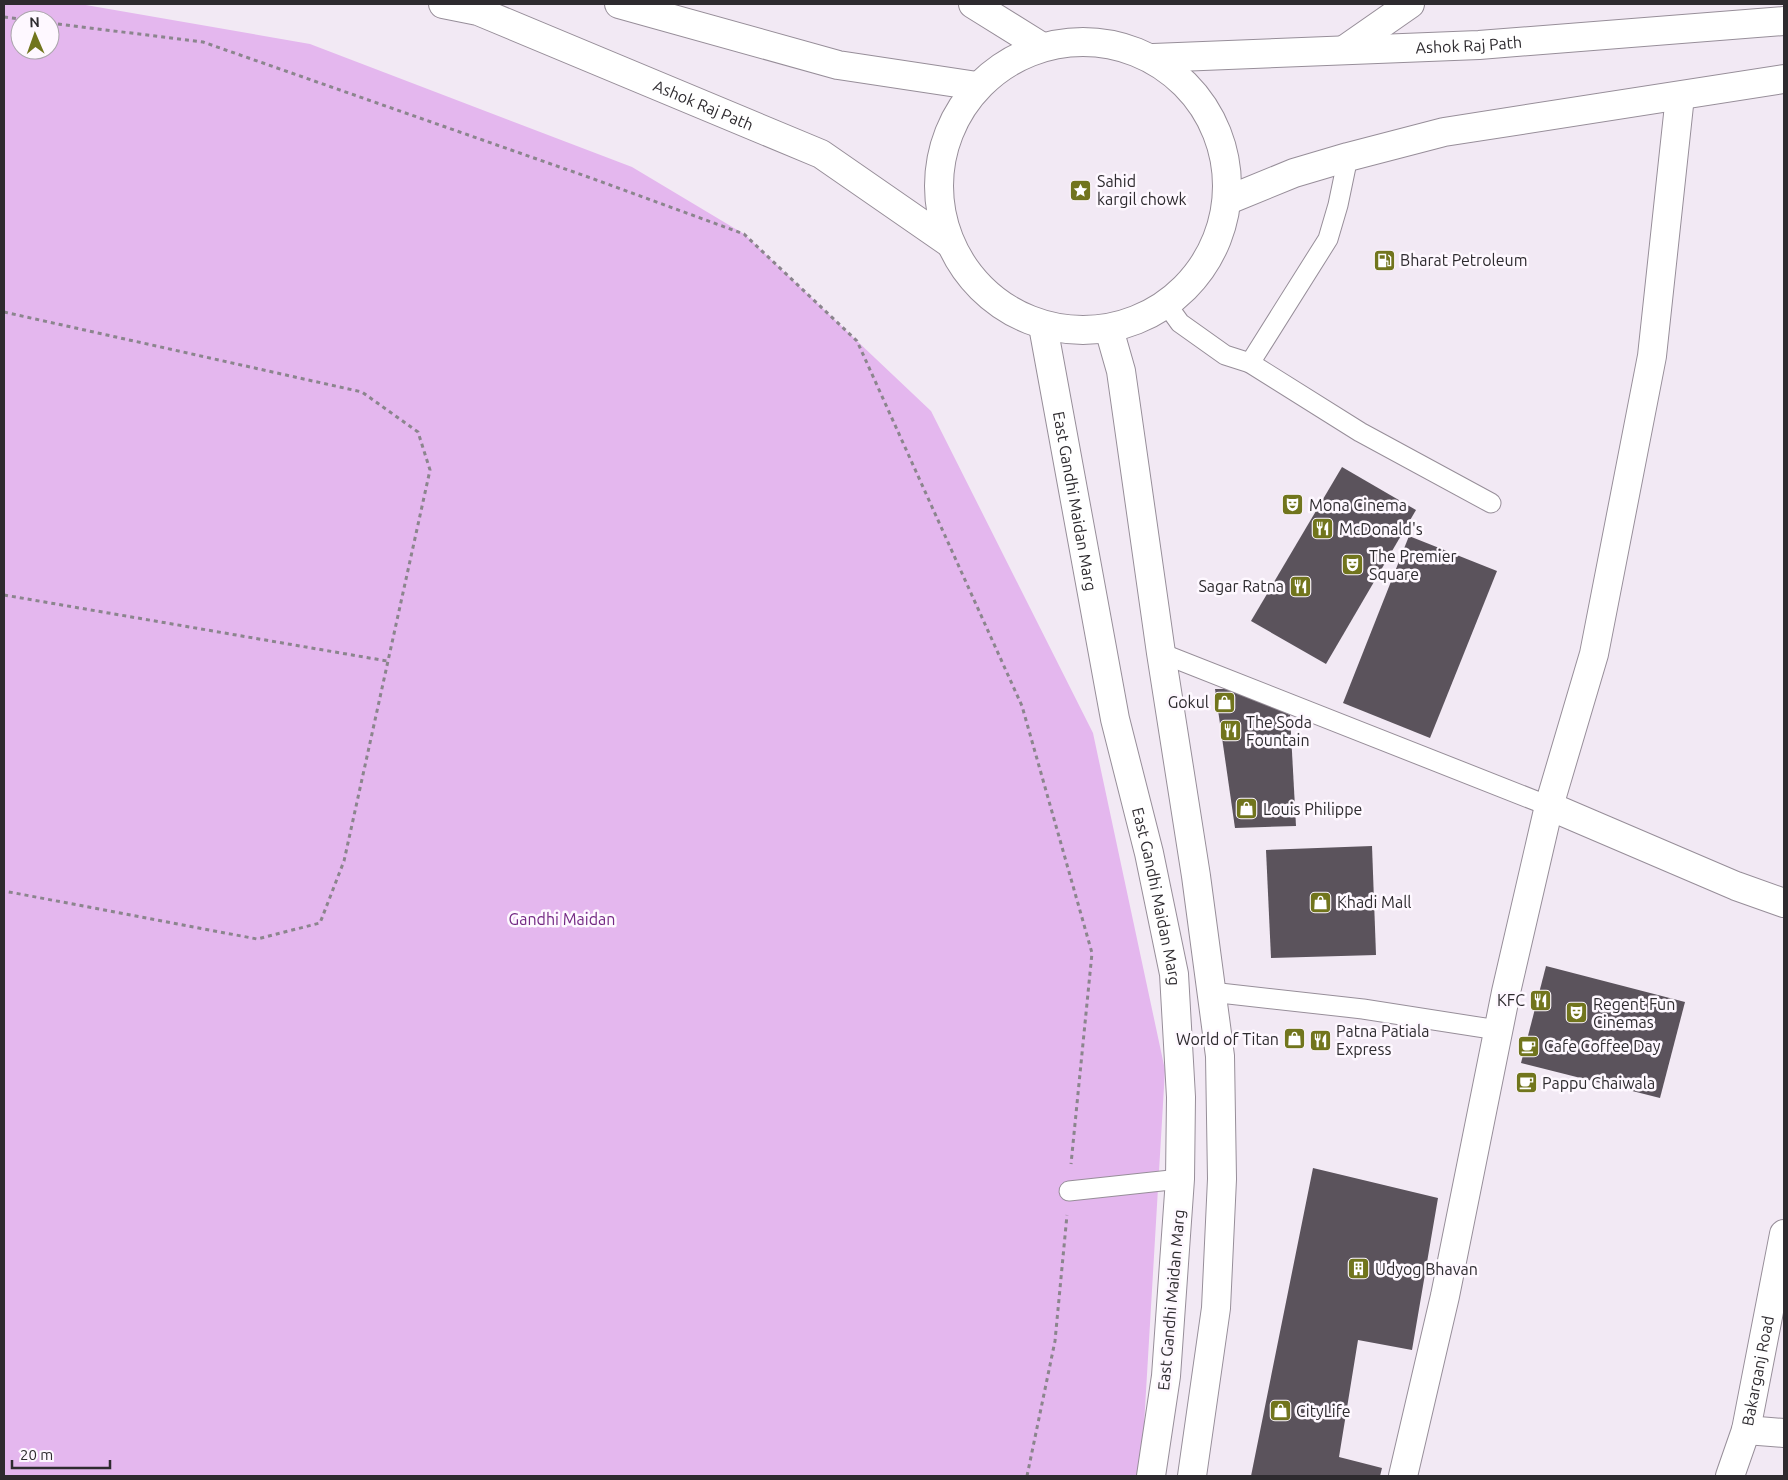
<svg xmlns="http://www.w3.org/2000/svg" width="1788" height="1480" viewBox="0 0 1788 1480" font-family="Ubuntu,sans-serif">
<style>
.green{fill:#e4b7ee;fill-rule:evenodd}
.building{fill:#5b535c}
.lines{fill:none;stroke-linecap:round;stroke-linejoin:round}
.service-casing{stroke:#978e99;stroke-width:21}
.minor-casing{stroke:#978e99;stroke-width:30}
.tertiary-casing{stroke:#978e99;stroke-width:30}
.secondary-casing{stroke:#978e99;stroke-width:30}
.primary-casing{stroke:#978e99;stroke-width:30}
.path{stroke:#8b858d;stroke-width:3;stroke-dasharray:4 4;stroke-linecap:butt}
.service{stroke:#fff;stroke-width:19}
.minor{stroke:#fff;stroke-width:28}
.tertiary{stroke:#fff;stroke-width:28}
.secondary{stroke:#fff;stroke-width:28}
.primary{stroke:#fff;stroke-width:28}
.labels{text-anchor:middle;stroke-width:5;stroke-linejoin:round;paint-order:stroke}
.street-label{font-size:16px;fill:#2e2b2f;stroke:#fef8ff}
.poi-label{font-size:16px;fill:#2e2b2f;stroke:#fef8ff;text-anchor:start}
.park-label{font-size:16px;fill:#732883;stroke:#fef8ff}
</style>
<rect width="100%" height="100%" fill="#f2e9f4"/>
<path class="green" d="M4,4H80L310,44L632,167L744,234L931,411L1093,733L1165,1070L1141,1476H4ZM20,20H50V50H20Z"/>
<g class="building">
<polygon points="1342,467 1416,510 1326,664 1251,621"/>
<polygon points="1409,536 1497,571 1430,738 1343,703"/>
<polygon points="1215,689 1235,689 1290,715 1296,826 1235,828"/>
<polygon points="1372,846 1376,955 1271,958 1266,850"/>
<polygon points="1546,966 1685,1002 1660,1098 1521,1063"/>
<polygon points="1313,1168 1438,1198 1412,1350 1358,1340 1339,1457 1382,1468 1380,1476 1251,1476"/>
</g>
<g class="lines">
<defs>
<g id="service">
<polyline points="1167,305 1180,323 1225,355 1250,363 1360,432 1491,503"/>
<polyline points="1250,363 1328,239 1338,205 1348,157"/>
<polyline points="1161,653 1549,806"/>
<polyline points="1211,992 1363,1009 1498,1030"/>
<polyline points="1069,1191 1180,1179"/>
</g>
<g id="minor">
<polyline points="973,4 1042,47"/>
<polyline points="1549,806 1736,886 1784,903"/>
<polyline points="1746,1430 1784,1433"/>
<polyline points="1403,1476 1445,1296 1506,992 1549,806 1594,654 1652,356 1680,96"/>
<path id="s1" d="M1730,1476L1746,1430L1784,1234"/>
</g>
<polyline id="tertiary" points="1344,50 1410,4"/>
<g id="secondary">
<path id="s2" d="M1043,326L1115,719L1149,853L1174,974L1181,1097L1180,1179L1166,1376L1151,1476"/>
<polyline points="1109,329 1121,371 1161,653 1196,876 1220,1056 1222,1179 1216,1308 1192,1476"/>
</g>
<g id="primary">
<path id="s3" d="M443,4L478,11L821,154L948,242"/>
<polyline points="619,4 838,65 977,86"/>
<circle cx="1083" cy="186" r="144"/>
<path id="s4" d="M1153,58L1479,45L1784,21"/>
<polyline points="1228,200 1294,173 1348,157 1444,132 1784,79"/>
</g>
</defs>
<use href="#service" class="service-casing"/>
<use href="#minor" class="minor-casing"/>
<use href="#tertiary" class="tertiary-casing"/>
<use href="#secondary" class="secondary-casing"/>
<use href="#primary" class="primary-casing"/>
<g class="path">
<polyline points="4,17 28,20"/>
<polyline points="50,23 203,42 591,178 744,234 857,341 1022,706 1092,953 1071,1164"/>
<polyline points="4,312 362,392 418,432 430,470 344,861 320,923 257,939 4,891"/>
<polyline points="4,595 387,661"/>
<polyline points="1027,1476 1055,1341 1067,1215"/>
</g>
<use href="#service" class="service"/>
<use href="#minor" class="minor"/>
<use href="#tertiary" class="tertiary"/>
<use href="#secondary" class="secondary"/>
<use href="#primary" class="primary"/>
</g>
<defs>
<symbol id="sight-square" viewBox="-11 -11 22 22"><rect x="-9" y="-9" width="18" height="18" rx="4" fill="#71751d" stroke="#fef8ff"/><path d="M0-6L1.8-2.2L6-1.7L2.9 1.2L3.7 5.4L0 3.3L-3.7 5.4L-2.9 1.2L-6-1.7L-1.8-2.2Z" fill="#fff"/></symbol>
<symbol id="fuel-square" viewBox="-11 -11 22 22"><rect x="-9" y="-9" width="18" height="18" rx="4" fill="#71751d" stroke="#fef8ff"/><path d="M-5.5-6h7V0h2V4h1.3V-2.5L3-4.5l.8-.8L6-3V5H2.5V1h-1V6h-7ZM-4.2-4.7v3.2H.2V-4.7Z" fill="#fff"/></symbol>
<symbol id="theatre-square" viewBox="-11 -11 22 22"><rect x="-9" y="-9" width="18" height="18" rx="4" fill="#71751d" stroke="#fef8ff"/><path d="M-5-5.5Q0-4 5-5.5V0Q5 5 0 6Q-5 5-5 0ZM-3.3-2.5H-1v1.5H-3.3ZM1-2.5H3.3v1.5H1ZM-2.8 1Q0 5.5 2.8 1Z" fill="#fff"/></symbol>
<symbol id="restaurant-square" viewBox="-11 -11 22 22"><rect x="-9" y="-9" width="18" height="18" rx="4" fill="#71751d" stroke="#fef8ff"/><path d="M-5-6h1v4h1v-4h1v4h1v-4h1v5L-1.5 .5V6h-2V.5L-5-1ZM5-6V6H3V1.5H1.5Q1.5-4 5-6Z" fill="#fff"/></symbol>
<symbol id="shop-square" viewBox="-11 -11 22 22"><rect x="-9" y="-9" width="18" height="18" rx="4" fill="#71751d" stroke="#fef8ff"/><path d="M-5-2.5h2.3a2.7 3.5 0 0 1 5.4 0H5L5.5 6h-11ZM-1.5-2.5h3a1.5 2.3 0 0 0-3 0Z" fill="#fff"/></symbol>
<symbol id="cafe-square" viewBox="-11 -11 22 22"><rect x="-9" y="-9" width="18" height="18" rx="4" fill="#71751d" stroke="#fef8ff"/><path d="M-5.5-4.5H6V0H3Q3 3.5 0 3.5H-2.5Q-5.5 3.5-5.5 0ZM3-3.2v2h1.7v-2ZM-6 4.5H4V6H-6Z" fill="#fff"/></symbol>
<symbol id="building-square" viewBox="-11 -11 22 22"><rect x="-9" y="-9" width="18" height="18" rx="4" fill="#71751d" stroke="#fef8ff"/><path d="M-4-6H4V6H1V3H-1V6H-4ZM-2.5-4.3h1.7v1.8h-1.7ZM.8-4.3h1.7v1.8H.8ZM-2.5-1h1.7V.8h-1.7ZM.8-1h1.7V.8H.8Z" fill="#fff"/></symbol>
</defs>
<g fill-rule="evenodd">
<use href="#sight-square" x="1068" y="178" width="25" height="25"/>
<use href="#fuel-square" x="1372" y="248" width="25" height="25"/>
<use href="#theatre-square" x="1280" y="492" width="25" height="25"/>
<use href="#restaurant-square" x="1310" y="516" width="25" height="25"/>
<use href="#theatre-square" x="1340" y="552" width="25" height="25"/>
<use href="#restaurant-square" x="1288" y="574" width="25" height="25"/>
<use href="#shop-square" x="1212" y="690" width="25" height="25"/>
<use href="#restaurant-square" x="1218" y="718" width="25" height="25"/>
<use href="#shop-square" x="1234" y="796" width="25" height="25"/>
<use href="#shop-square" x="1308" y="890" width="25" height="25"/>
<use href="#restaurant-square" x="1528" y="988" width="25" height="25"/>
<use href="#theatre-square" x="1564" y="1000" width="25" height="25"/>
<use href="#shop-square" x="1282" y="1026" width="25" height="25"/>
<use href="#restaurant-square" x="1308" y="1028" width="25" height="25"/>
<use href="#cafe-square" x="1516" y="1034" width="25" height="25"/>
<use href="#cafe-square" x="1514" y="1070" width="25" height="25"/>
<use href="#building-square" x="1346" y="1256" width="25" height="25"/>
<use href="#shop-square" x="1268" y="1398" width="25" height="25"/>
</g>
<g class="labels">
<g class="street-label">
<text dy="6" stroke="none"><textPath href="#s4" startOffset="316">Ashok Raj Path</textPath></text>
<text dy="6" stroke="none"><textPath href="#s3" startOffset="280">Ashok Raj Path</textPath></text>
<text dy="6" stroke="none"><textPath href="#s2" startOffset="178">East Gandhi Maidan Marg</textPath></text>
<text dy="6" stroke="none"><textPath href="#s2" startOffset="582">East Gandhi Maidan Marg</textPath></text>
<text transform="translate(1171 1300) rotate(-85)" y="6">East Gandhi Maidan Marg</text>
<text dy="6" stroke="none"><textPath href="#s1" startOffset="109">Bakarganj Road</textPath></text>
</g>
<g class="poi-label">
<text x="1097" y="187">Sahid<tspan x="1097" dy="18">kargil chowk</tspan></text>
<text x="1400" y="266">Bharat Petroleum</text>
<text x="1309" y="511">Mona Cinema</text>
<text x="1339" y="535">McDonald's</text>
<text x="1369" y="562">The Premier<tspan x="1369" dy="18">Square</tspan></text>
<text x="1284" y="592" text-anchor="end">Sagar Ratna</text>
<text x="1209" y="708" text-anchor="end">Gokul</text>
<text x="1246" y="728">The Soda<tspan x="1246" dy="18">Fountain</tspan></text>
<text x="1263" y="815">Louis Philippe</text>
<text x="1337" y="908">Khadi Mall</text>
<text x="1525" y="1006" text-anchor="end">KFC</text>
<text x="1593" y="1010">Regent Fun<tspan x="1593" dy="18">Cinemas</tspan></text>
<text x="1336" y="1037">Patna Patiala<tspan x="1336" dy="18">Express</tspan></text>
<text x="1279" y="1045" text-anchor="end">World of Titan</text>
<text x="1544" y="1052">Cafe Coffee Day</text>
<text x="1542" y="1089">Pappu Chaiwala</text>
<text x="1375" y="1275">Udyog Bhavan</text>
<text x="1296" y="1417">CityLife</text>
</g>
<g class="park-label">
<text x="562" y="925">Gandhi Maidan</text>
</g>
</g>
<rect width="1788" height="1480" fill="none" stroke="#2e2b2f" stroke-width="10"/>
<g transform="translate(35 35) rotate(358)"><circle r="24" fill="#fef8ff" stroke="#aba6ac"/>
<path d="M0-4L9 19L0 12L-9 19Z" fill="#71751d"/>
<text y="-8" font-size="14" font-weight="bold" text-anchor="middle" fill="#2e2b2f">N</text>
</g>
<path d="M12 1460v8h98v-8" fill="none" stroke="#2e2b2f" stroke-width="2.5"/>
<text x="20" y="1460" font-size="15" fill="#2e2b2f" stroke="#fef8ff" stroke-width="4" paint-order="stroke">20 m</text>
</svg>
